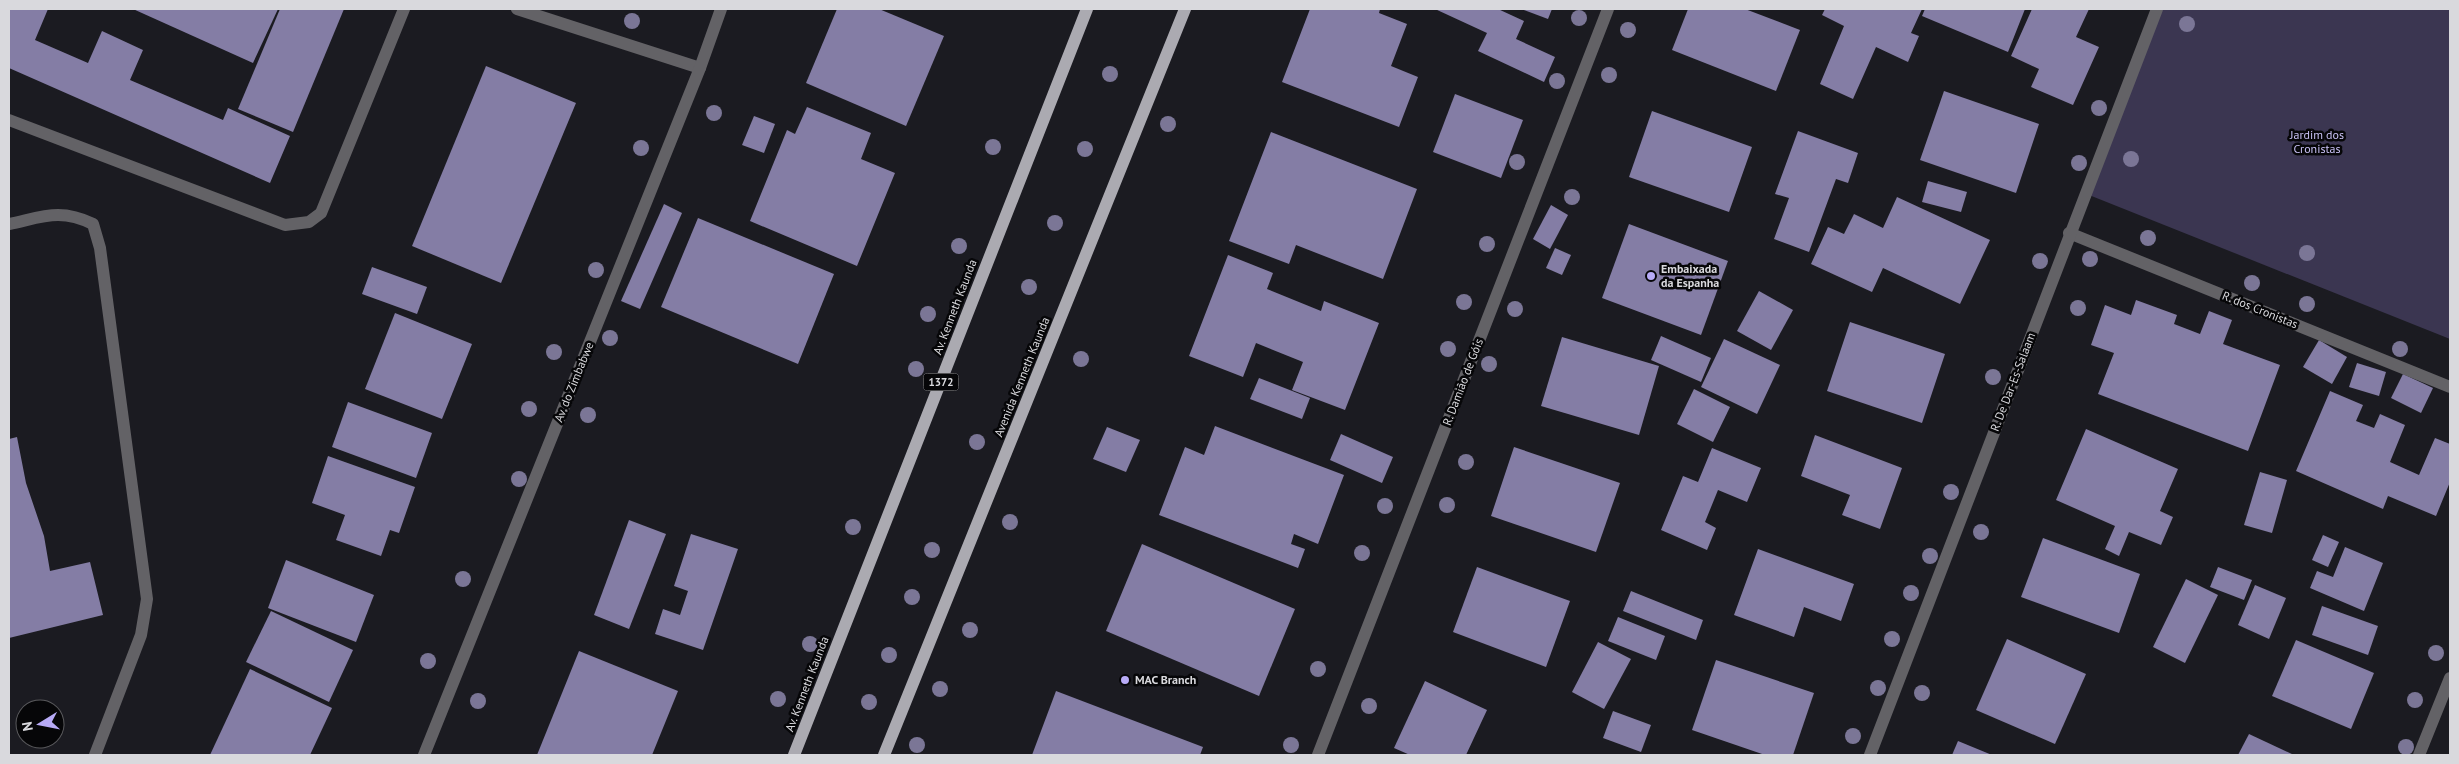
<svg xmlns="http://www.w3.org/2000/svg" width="2459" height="764" viewBox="0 0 2459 764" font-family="'PT Sans',sans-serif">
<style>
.green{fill:#3b3651}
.building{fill:#847da5}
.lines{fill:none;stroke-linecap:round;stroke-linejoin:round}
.minor{stroke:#636266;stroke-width:12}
.major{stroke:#abaab1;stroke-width:12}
.tree{fill:#7b7696}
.poi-dot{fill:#b8abf7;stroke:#060608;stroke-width:2}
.labels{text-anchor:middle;stroke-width:5;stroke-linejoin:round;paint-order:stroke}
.shield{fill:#060608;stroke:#9a9a9d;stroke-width:1}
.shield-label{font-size:11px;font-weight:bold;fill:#d9d9dd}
.park-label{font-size:12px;fill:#c9c1f5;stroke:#060608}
.poi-label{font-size:12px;font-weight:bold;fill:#d9d9dd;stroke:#060608;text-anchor:start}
.street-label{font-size:12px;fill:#d9d9dd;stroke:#060608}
</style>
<rect width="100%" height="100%" fill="#1b1b21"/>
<polygon class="green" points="2162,9 2450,9 2450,339 2089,195"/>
<g class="building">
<polygon points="9,9 48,9 35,40 88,63 102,31 143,50 130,80 223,120 228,108 290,136 270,183 9,68"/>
<polygon points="133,9 278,9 253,63"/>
<polygon points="280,9 344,9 293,132 238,109"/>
<polygon points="837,9 879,9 944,36 906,126 806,83"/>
<polygon points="1310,9 1380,9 1379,13 1407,24 1391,66 1418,77 1399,127 1282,82"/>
<polygon points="1435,9 1498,9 1524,21 1516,39 1555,57 1544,82 1478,51 1487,33"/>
<polygon points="1521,9 1552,9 1548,19"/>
<polygon points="1688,9 1745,9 1800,30 1776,91 1672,50"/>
<polygon points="1825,9 1922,9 1911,33 1919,36 1908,62 1876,47 1853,99 1820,84 1844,26 1822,15"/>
<polygon points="1925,9 2025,9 2008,52 1922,16"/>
<polygon points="2032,9 2089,9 2076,37 2099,47 2073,105 2031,87 2039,69 2011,56"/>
<polygon points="486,66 576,103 501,283 412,246"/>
<polygon points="1944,91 2039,124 2016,193 1920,160"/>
<polygon points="1455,94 1523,120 1501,178 1433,152"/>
<polygon points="807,107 871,133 861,159 895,173 857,266 750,221 787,130 795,134"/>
<polygon points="1652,111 1752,147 1729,212 1629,177"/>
<polygon points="754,116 775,124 764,153 742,145"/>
<polygon points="1798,131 1858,153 1848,183 1836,179 1809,252 1774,239 1789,198 1775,194"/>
<polygon points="1271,132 1417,189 1383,279 1296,245 1289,264 1229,241"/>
<polygon points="1928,181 1967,192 1961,212 1922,202"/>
<polygon points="1897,197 1990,240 1960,304 1883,268 1872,292 1811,264 1828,227 1844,234 1854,214 1883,228"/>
<polygon points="664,204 682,213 640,309 621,301"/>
<polygon points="1551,205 1568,215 1550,249 1533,239"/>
<polygon points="698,218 834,274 798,364 661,307"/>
<polygon points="1629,224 1728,261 1701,335 1602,298"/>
<polygon points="1555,248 1571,255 1562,275 1546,268"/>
<polygon points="1228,255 1273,273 1267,289 1321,311 1324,301 1379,323 1345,410 1292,390 1303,362 1256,343 1243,377 1189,356"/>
<polygon points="372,267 427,287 417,314 362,294"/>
<polygon points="1759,291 1793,310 1771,350 1737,331"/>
<polygon points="2136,300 2177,315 2174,324 2200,334 2209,311 2232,320 2223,344 2280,365 2248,451 2098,394 2114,353 2091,345 2105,305 2131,315"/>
<polygon points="395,313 472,344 442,419 365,389"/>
<polygon points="1850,322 1945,354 1922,423 1827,391"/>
<polygon points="1661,336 1711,358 1701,382 1651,360"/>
<polygon points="1562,337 1659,366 1639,435 1541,406"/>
<polygon points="1724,339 1780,365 1757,414 1701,387"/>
<polygon points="2319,340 2347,357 2332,384 2303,367"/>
<polygon points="2357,363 2386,372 2379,396 2349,387"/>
<polygon points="2403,374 2433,388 2421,413 2391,398"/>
<polygon points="1259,378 1310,398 1302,419 1250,399"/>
<polygon points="1694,389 1730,407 1713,442 1677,424"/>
<polygon points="2330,391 2363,405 2356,421 2374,428 2380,414 2405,425 2390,462 2419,475 2435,438 2450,444 2450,482 2436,516 2388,496 2383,509 2296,471"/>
<polygon points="348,402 432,433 416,478 332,447"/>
<polygon points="1215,426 1344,475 1318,544 1294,534 1291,544 1305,549 1298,568 1159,515 1185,447 1204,455"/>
<polygon points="1107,427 1140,440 1126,472 1093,459"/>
<polygon points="2086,429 2178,469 2160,511 2173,517 2161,545 2129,532 2119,556 2105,549 2115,526 2056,500"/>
<polygon points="1341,434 1393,457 1382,483 1330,460"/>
<polygon points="1815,435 1902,468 1880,529 1842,515 1850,495 1801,476"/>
<polygon points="17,437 26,483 44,536 50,571 90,562 103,615 9,638 9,439"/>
<polygon points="1514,447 1620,483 1596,552 1491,516"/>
<polygon points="1712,448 1761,468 1747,502 1718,490 1705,522 1716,528 1707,550 1661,530 1683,476 1698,482"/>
<polygon points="328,456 415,487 399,533 390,530 381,556 336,540 345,515 312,503"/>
<polygon points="2260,472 2287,480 2272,533 2244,525"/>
<polygon points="629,520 666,534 629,629 594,615"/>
<polygon points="691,534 738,549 703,650 655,634 663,609 680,615 688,591 674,586"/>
<polygon points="2323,535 2339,542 2328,567 2312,560"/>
<polygon points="2043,538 2140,574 2119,633 2021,597"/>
<polygon points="1142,544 1295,609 1259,696 1106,631"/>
<polygon points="2345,547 2383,563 2364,611 2310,588 2317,571 2333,577"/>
<polygon points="1758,549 1854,584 1841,621 1804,607 1794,637 1734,615"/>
<polygon points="286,560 374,595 356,642 268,608"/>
<polygon points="1477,567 1570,601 1546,667 1453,632"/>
<polygon points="2218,567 2252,580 2244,600 2210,587"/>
<polygon points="2186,579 2218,595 2185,663 2153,647"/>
<polygon points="2255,585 2286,598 2269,639 2238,625"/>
<polygon points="1631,591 1703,620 1696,640 1623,611"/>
<polygon points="2322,606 2378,626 2368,655 2312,635"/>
<polygon points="271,611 353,650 329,702 246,662"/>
<polygon points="1618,617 1665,636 1656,660 1608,641"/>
<polygon points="2007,639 2086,674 2055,744 1976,710"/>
<polygon points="2296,640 2374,673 2351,729 2272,696"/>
<polygon points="1598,642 1631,659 1604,709 1572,692"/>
<polygon points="579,651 678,691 652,755 537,755"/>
<polygon points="1716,660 1814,693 1793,755 1765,755 1692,730"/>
<polygon points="250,669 332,708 310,755 210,755"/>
<polygon points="1425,681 1487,710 1466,755 1410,755 1394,748"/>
<polygon points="1056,691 1203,747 1200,755 1032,755"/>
<polygon points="1613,711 1651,725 1641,752 1603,738"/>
<polygon points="2249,734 2294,755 2238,755"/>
<polygon points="1958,741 1992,755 1952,755"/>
</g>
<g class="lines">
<g class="minor">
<polyline points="517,9 700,68"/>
<polyline points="9,120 285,225 309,222 321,213 404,9"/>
<path d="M9,224C43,217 60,208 93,224L100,248L147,599L141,635L95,755"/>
<polyline points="2069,233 2450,387"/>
<polyline points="424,755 700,68 721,9"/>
<polyline points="1318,755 1608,9"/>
<polyline points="1870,755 2157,9"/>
<polyline points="2419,755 2450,678"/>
</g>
<g class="major">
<polyline points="794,755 1087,9"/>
<polyline points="884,755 1185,9"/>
</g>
</g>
<g class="tree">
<circle cx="1579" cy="18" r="8"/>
<circle cx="632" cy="21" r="8"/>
<circle cx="2187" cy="24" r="8"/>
<circle cx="1628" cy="30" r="8"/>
<circle cx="1110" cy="74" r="8"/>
<circle cx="1609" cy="75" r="8"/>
<circle cx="1557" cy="81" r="8"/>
<circle cx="2099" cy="108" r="8"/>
<circle cx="714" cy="113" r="8"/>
<circle cx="1168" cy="124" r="8"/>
<circle cx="993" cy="147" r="8"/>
<circle cx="641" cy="148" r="8"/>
<circle cx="1085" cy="149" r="8"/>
<circle cx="2131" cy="159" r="8"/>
<circle cx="1517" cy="162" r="8"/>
<circle cx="2079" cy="163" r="8"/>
<circle cx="1572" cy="197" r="8"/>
<circle cx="1055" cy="223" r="8"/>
<circle cx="2148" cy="238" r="8"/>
<circle cx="1487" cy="244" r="8"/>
<circle cx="959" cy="246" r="8"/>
<circle cx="2307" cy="253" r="8"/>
<circle cx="2090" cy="259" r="8"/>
<circle cx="2040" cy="261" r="8"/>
<circle cx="596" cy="270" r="8"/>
<circle cx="2252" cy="283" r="8"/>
<circle cx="1029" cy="287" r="8"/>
<circle cx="1464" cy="302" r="8"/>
<circle cx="2307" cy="304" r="8"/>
<circle cx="2078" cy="308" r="8"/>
<circle cx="1515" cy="309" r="8"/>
<circle cx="928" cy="314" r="8"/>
<circle cx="610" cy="338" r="8"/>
<circle cx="1448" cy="349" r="8"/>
<circle cx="2400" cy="349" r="8"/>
<circle cx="554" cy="352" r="8"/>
<circle cx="1081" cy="359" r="8"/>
<circle cx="1489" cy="364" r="8"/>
<circle cx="916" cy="369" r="8"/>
<circle cx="1993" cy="377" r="8"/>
<circle cx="529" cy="409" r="8"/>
<circle cx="588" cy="415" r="8"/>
<circle cx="977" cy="442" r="8"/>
<circle cx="1466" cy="462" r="8"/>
<circle cx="519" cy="479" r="8"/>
<circle cx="1951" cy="492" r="8"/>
<circle cx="1447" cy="505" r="8"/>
<circle cx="1385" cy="506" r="8"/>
<circle cx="1010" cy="522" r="8"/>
<circle cx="853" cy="527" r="8"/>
<circle cx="1981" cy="532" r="8"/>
<circle cx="932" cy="550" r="8"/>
<circle cx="1362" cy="553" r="8"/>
<circle cx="1930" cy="556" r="8"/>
<circle cx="463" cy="579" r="8"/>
<circle cx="1911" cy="593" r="8"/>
<circle cx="912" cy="597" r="8"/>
<circle cx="970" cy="630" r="8"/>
<circle cx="1892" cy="639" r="8"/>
<circle cx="810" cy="644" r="8"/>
<circle cx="2436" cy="653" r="8"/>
<circle cx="889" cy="655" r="8"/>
<circle cx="428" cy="661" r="8"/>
<circle cx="1318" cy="669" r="8"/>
<circle cx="1878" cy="688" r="8"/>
<circle cx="940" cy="689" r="8"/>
<circle cx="1922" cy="693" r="8"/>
<circle cx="778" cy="699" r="8"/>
<circle cx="2415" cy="700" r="8"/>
<circle cx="478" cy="701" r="8"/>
<circle cx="869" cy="702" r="8"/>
<circle cx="1369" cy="706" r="8"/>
<circle cx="1853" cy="736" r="8"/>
<circle cx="917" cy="745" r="8"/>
<circle cx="1291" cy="745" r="8"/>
<circle cx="2406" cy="747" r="8"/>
</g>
<g class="poi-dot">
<circle cx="1651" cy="276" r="5"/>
<circle cx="1125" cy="680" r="5"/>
</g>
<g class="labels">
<rect class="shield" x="923.5" y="373.5" width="35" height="17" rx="4"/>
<g class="shield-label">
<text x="941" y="386">1372</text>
</g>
<g class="park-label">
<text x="2317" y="139">Jardim dos<tspan x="2317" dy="14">Cronistas</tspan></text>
</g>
<g class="poi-label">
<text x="1661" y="273">Embaixada<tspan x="1661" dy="14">da Espanha</tspan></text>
<text x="1135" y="684">MAC Branch</text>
</g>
<g class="street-label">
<text transform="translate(955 307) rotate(-69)" y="4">Av. Kenneth Kaunda</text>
<text transform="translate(2260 310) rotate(22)" y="4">R. dos Cronistas</text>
<text transform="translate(1022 377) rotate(-68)" y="4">Avenida Kenneth Kaunda</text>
<text transform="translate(574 382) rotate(-68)" y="4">Av. do Zimbabwe</text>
<text transform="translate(1463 382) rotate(-69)" y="4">R. Damião de Góis</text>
<text transform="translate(2013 382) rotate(-69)" y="4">R. De Dar-Es-Salaam</text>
<text transform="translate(807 684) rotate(-69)" y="4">Av. Kenneth Kaunda</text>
</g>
</g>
<rect width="2459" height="764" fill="none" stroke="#d9d9dd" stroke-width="20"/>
<g transform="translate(40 724) rotate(260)"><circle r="24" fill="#060608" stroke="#5a5a5d"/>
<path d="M0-4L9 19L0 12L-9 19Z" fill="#b8abf7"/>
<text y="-8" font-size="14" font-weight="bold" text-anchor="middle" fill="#d9d9dd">N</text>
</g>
</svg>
